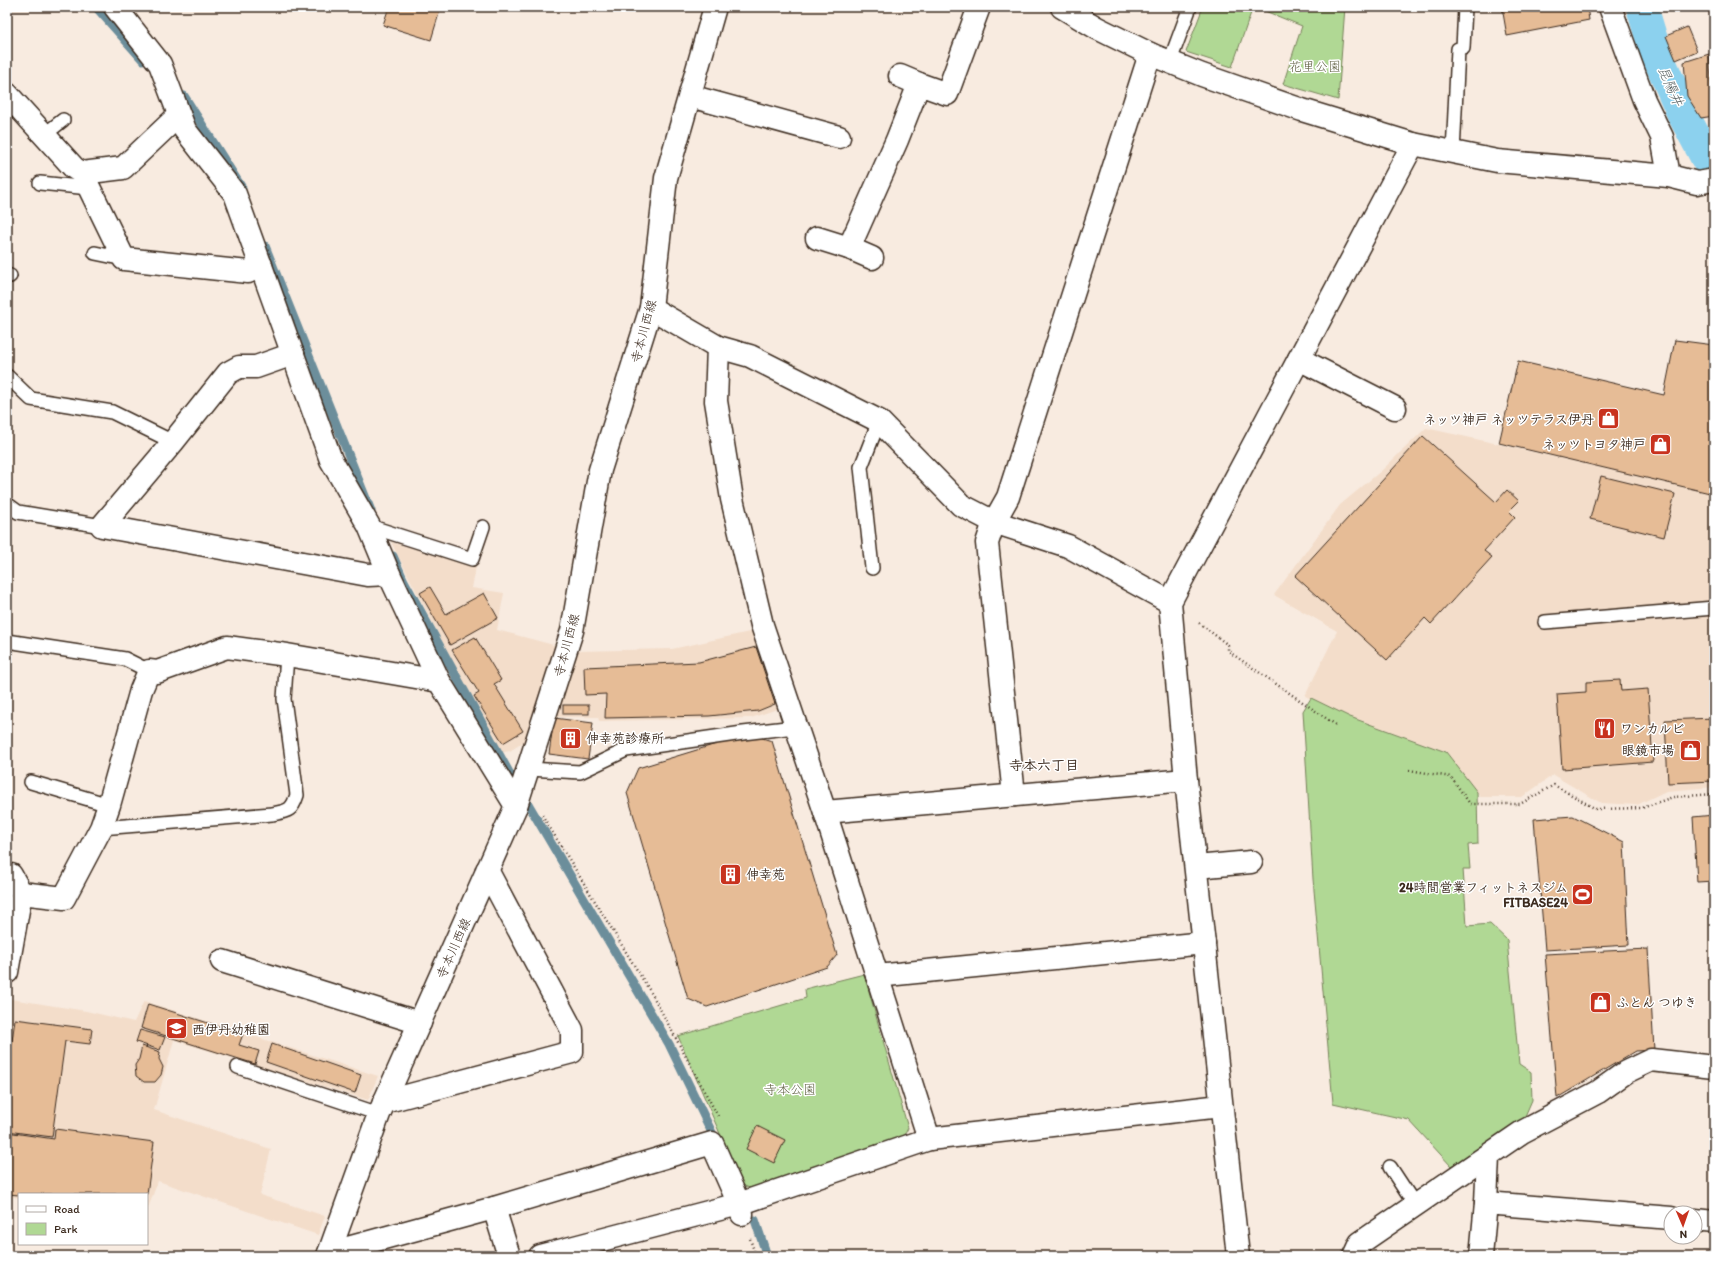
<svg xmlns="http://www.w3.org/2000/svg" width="1721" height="1263" viewBox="0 0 1721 1263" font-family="Itim,'Klee One',sans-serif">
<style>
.built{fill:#f3ddca}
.green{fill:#b0d894;stroke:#768159}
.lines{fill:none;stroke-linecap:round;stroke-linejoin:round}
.stream{stroke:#6c8e9b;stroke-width:9}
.canal{stroke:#8cd1ee;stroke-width:32}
.building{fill:#e6bc96;stroke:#3b2a1e}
.service-casing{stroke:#3b2a1e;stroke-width:16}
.minor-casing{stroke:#3b2a1e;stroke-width:25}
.secondary-casing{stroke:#3b2a1e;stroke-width:25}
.path{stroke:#3b2a1e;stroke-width:2.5;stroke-dasharray:1 3;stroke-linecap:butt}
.service{stroke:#fff;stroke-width:13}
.minor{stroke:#fff;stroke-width:22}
.secondary{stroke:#fff;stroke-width:22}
.labels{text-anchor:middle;stroke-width:3;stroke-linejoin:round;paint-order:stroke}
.park-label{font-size:13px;fill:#5e5e41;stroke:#fff}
.street-label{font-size:13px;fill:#3b2a1e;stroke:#fff}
.poi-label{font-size:13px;font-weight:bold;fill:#3b2a1e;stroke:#fff;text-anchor:start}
.water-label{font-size:14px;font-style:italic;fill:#535c5c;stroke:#fff}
.neighbourhood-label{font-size:14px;font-weight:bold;fill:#3b2a1e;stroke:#fff}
</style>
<rect width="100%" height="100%" fill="#f8ebe0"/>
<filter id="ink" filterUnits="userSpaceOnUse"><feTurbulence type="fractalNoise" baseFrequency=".025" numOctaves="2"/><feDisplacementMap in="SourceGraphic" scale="8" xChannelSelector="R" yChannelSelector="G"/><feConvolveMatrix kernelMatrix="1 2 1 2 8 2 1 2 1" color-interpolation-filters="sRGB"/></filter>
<g filter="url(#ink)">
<g class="built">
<polygon points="1426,428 1714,492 1714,787 1666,791 1637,805 1601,803 1553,775 1522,797 1480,797 1446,752 1350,717 1305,696 1337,631 1274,595 1340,505 1381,471"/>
<polygon points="391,542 476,567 472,588 504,593 497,630 576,651 672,649 754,631 780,708 751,718 599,721 598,717 538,717 525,741 510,751 499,753"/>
<polygon points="11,999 86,1011 134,1022 144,1001 378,1076 368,1100 174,1040 154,1110 271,1149 260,1195 325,1216 318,1235 158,1181 147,1211 147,1194 19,1194 19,1198 7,1196 7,1003"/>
</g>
<g class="green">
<polygon points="1203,7 1253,7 1232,67 1186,52"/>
<polygon points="1255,7 1345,7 1338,100 1283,84 1302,26"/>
<polygon points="1311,698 1350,717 1446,752 1477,792 1478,844 1468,845 1470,869 1463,869 1467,926 1490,924 1507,940 1519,1064 1531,1072 1532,1100 1522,1123 1451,1166 1409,1120 1333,1103 1313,879 1303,711"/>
<polygon points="864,974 908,1128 903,1138 752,1189 742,1185 678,1036 806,998 805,989"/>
</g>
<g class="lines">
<g class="stream">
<polyline points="96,7 143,60"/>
<polyline points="184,96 242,188"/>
<polyline points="265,246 371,511"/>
<polyline points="393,556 404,581 511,776"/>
<polyline points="527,802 669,1044 717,1143"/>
<polyline points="755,1220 767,1256"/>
</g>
<polyline class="canal" points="1642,7 1655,50 1683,114 1708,161"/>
</g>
<g class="building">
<polygon points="389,7 441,7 431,40 383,25"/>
<polygon points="1502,7 1587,7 1589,20 1507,36"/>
<polygon points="1687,27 1697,51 1676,60 1666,36"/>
<polygon points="1709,54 1714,116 1701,118 1687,96 1684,62"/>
<polygon points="1675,340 1714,345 1714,494 1499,443 1518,361 1664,395"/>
<polygon points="1423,436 1496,502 1507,490 1519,501 1509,511 1515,517 1484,551 1492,557 1431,624 1425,618 1387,660 1295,576"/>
<polygon points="1601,476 1675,494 1664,537 1590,519"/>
<polygon points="430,587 446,614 484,593 498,618 450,645 420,593"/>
<polygon points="475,637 501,680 494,684 523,731 503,743 474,696 479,693 452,650"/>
<polygon points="756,647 775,704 758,711 709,716 605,718 606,694 585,695 584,667 699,662"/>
<polygon points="1620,680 1621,691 1648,689 1653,762 1562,769 1557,694 1586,692 1586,682"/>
<rect x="563" y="705" width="26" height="9"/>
<polygon points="554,718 593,723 588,759 549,754"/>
<polygon points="1714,718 1714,781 1668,783 1665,720"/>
<polygon points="749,734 772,741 837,955 827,967 707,1007 688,999 627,793 638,768"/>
<polygon points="1714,815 1714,881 1697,882 1693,817"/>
<polygon points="1573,816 1624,842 1629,945 1545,950 1534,819"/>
<polygon points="1648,949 1654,1050 1636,1051 1557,1098 1545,954"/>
<polygon points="148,1004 243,1034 239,1045 259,1051 255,1064 141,1028"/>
<polygon points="15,1019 92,1029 90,1044 65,1041 52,1137 7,1131 7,1079"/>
<polygon points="140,1030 165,1037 160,1050 136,1042"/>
<polygon points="272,1044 361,1075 355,1093 266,1062"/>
<polygon points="142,1046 160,1052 159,1059 163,1067 161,1075 155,1082 144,1082 136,1076 135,1065 139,1059"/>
<polygon points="757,1126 785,1140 774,1163 746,1149"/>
<polygon points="55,1129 154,1142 147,1194 19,1194 19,1195 7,1194 7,1132 54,1139"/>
</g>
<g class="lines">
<defs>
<g id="service">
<polyline points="1170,61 1190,7"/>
<polyline points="44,135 63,120"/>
<polyline points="1453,153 1458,49 1463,48 1465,7"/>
<polyline points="40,183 89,188"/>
<polyline points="95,253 124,259"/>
<polyline points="7,275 10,276"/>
<polyline points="7,376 31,399 112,412 173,442"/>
<polyline points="7,504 18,512 102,526"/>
<polyline points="369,526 472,559 483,527"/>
<polyline points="872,568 861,467 879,421"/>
<polyline points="1545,622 1714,608"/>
<polyline points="7,641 125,659 149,671"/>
<polyline points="529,769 580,772 626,750 743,733 795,727"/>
<polyline points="31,782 109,805"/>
<path d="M101,828L272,814C288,811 292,811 297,795L284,699L287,655"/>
<polyline points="238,1067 379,1114"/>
<polyline points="1390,1167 1415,1205"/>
</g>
<g id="minor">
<polyline points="115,7 160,64 185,130 235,194 331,460 369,526 389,574 439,681 516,806"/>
<polyline points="1062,7 1097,28 1150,54 1202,75 1302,110 1413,144 1497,161 1669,176 1697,183 1714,180"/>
<polyline points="1610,7 1644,100 1662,137 1669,176"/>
<polyline points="900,76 919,84"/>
<polyline points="7,94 74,168 82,173 123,168 179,115"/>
<polyline points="690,96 839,137"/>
<polyline points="82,173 124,259 248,272 261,265"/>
<polyline points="817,238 849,248 872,258"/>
<polyline points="849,248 897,140 919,84 947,94 979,7"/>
<polyline points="651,308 718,347 716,401 732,499 762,625 825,812 929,1139"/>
<polyline points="718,347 750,356 879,421 961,505 994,522 1068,546 1170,602"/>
<polyline points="293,354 256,367 239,367 228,373 173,442 102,526 368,575 389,574"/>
<polyline points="1299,359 1395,408"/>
<polyline points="1014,795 987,543 994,522 1008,497 1150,54"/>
<polyline points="825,812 1186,780"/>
<polyline points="1196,867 1251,862"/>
<polyline points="7,875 11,875 21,893 7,972"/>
<polyline points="21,893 64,898 101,828 109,805 141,690 149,671 157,672 227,647 287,655 439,681"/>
<polyline points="222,961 420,1023"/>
<polyline points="877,976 1204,943"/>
<polyline points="384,1102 572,1052 572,1030 487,870"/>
<polyline points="1486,1203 1488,1156"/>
<polyline points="494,1208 509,1256"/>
<polyline points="1695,1220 1714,1222"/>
<polyline points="329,1253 494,1208 712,1143 739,1204 929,1139 1221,1106"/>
<polyline points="540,1256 739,1204 742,1214"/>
<polyline points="1238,1256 1186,780 1170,602 1413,144"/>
<polyline points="1354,1256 1360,1243 1522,1132 1598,1092 1626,1072 1651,1060 1714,1067"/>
<polyline points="1481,1256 1486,1203 1671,1218"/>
</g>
<polyline id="secondary" points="328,1256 379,1114 516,806 572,631 600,470 651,308 666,178 715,7"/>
</defs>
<use href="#service" class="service-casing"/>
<use href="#minor" class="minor-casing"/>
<use href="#secondary" class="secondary-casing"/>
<g class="path">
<polyline points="1199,623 1228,645 1228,651 1336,725"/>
<polyline points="1409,770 1451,777 1470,804 1520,804 1554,785 1596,809 1642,808 1673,797 1714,794"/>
<polyline points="542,815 653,996 719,1118"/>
<polyline points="750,1239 756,1256"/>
</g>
<use href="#service" class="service"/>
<use href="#minor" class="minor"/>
<use href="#secondary" class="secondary"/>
</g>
</g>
<defs>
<symbol id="shop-square" viewBox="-11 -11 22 22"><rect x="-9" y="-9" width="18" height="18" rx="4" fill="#c8321e" stroke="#fff"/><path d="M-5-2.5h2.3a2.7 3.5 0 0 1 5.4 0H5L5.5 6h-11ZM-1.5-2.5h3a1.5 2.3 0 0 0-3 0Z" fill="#fff"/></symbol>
<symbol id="restaurant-square" viewBox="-11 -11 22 22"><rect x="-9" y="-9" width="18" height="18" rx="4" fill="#c8321e" stroke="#fff"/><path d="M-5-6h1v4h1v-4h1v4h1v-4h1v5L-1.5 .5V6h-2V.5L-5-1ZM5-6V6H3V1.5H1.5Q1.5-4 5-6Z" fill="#fff"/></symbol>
<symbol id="building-square" viewBox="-11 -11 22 22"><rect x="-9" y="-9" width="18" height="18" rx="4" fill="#c8321e" stroke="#fff"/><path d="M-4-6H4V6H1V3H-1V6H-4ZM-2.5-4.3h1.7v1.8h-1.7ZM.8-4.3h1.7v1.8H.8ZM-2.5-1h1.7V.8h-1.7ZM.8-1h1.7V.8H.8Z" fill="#fff"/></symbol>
<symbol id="stadium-square" viewBox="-11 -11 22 22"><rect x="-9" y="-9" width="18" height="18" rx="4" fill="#c8321e" stroke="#fff"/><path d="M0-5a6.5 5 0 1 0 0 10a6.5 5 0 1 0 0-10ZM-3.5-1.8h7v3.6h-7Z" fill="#fff"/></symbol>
<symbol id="school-square" viewBox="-11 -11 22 22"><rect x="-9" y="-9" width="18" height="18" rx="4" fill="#c8321e" stroke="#fff"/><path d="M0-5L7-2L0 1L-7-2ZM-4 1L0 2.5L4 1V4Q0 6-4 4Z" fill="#fff"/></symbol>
</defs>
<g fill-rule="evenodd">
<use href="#shop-square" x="1596" y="406" width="25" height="25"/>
<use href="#shop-square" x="1648" y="432" width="25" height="25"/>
<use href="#restaurant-square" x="1592" y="716" width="25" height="25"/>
<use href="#building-square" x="558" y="726" width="25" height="25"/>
<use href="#shop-square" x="1678" y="738" width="25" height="25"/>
<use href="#building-square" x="718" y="862" width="25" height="25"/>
<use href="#stadium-square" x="1570" y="882" width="25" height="25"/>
<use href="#shop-square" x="1588" y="990" width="25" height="25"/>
<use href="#school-square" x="164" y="1016" width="25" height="25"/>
</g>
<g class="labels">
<g class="park-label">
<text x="1315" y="71">花里公園</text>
<text x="790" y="1094">寺本公園</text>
</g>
<g class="street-label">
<text transform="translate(643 331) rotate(-75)" y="5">寺本川西線</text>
<text transform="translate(566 645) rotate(-75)" y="5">寺本川西線</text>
<text transform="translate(453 948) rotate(-66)" y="5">寺本川西線</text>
</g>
<g class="poi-label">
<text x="1594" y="424" text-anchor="end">ネッツ神戸 ネッツテラス伊丹</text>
<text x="1646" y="449" text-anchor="end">ネッツトヨタ神戸</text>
<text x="1620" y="733">ワンカルビ</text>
<text x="586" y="743">伸幸苑診療所</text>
<text x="1674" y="755" text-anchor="end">眼鏡市場</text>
<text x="746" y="879">伸幸苑</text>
<text x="1568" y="892" text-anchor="end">24時間営業フィットネスジム<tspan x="1568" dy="15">FITBASE24</tspan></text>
<text x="1616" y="1007">ふとん つゆき</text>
<text x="192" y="1034">西伊丹幼稚園</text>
</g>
<g class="water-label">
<text transform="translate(1671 86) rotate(66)" y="5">昆陽井</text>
</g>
<g class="neighbourhood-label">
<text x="1044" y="770">寺本六丁目</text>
</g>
</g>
<rect width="1721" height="1263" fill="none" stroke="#fff" stroke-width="24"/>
<rect x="12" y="12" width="1697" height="1239" fill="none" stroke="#3b2a1e" stroke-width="1.5" filter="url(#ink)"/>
<rect x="18" y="1193" width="130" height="52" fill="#ffffff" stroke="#b1aaa5"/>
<rect x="26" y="1206" width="20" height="6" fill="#ffffff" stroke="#b1aaa5"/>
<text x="54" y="1213" font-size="12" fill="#3b2a1e">Road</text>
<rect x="26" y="1223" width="20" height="12" fill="#b0d894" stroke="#b1aaa5"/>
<text x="54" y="1233" font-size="12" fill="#3b2a1e">Park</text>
<g transform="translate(1683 1225) rotate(178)"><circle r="19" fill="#ffffff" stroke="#b1aaa5"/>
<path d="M0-3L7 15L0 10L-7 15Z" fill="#c8321e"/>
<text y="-6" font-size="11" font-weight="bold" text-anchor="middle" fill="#3b2a1e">N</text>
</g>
</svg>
